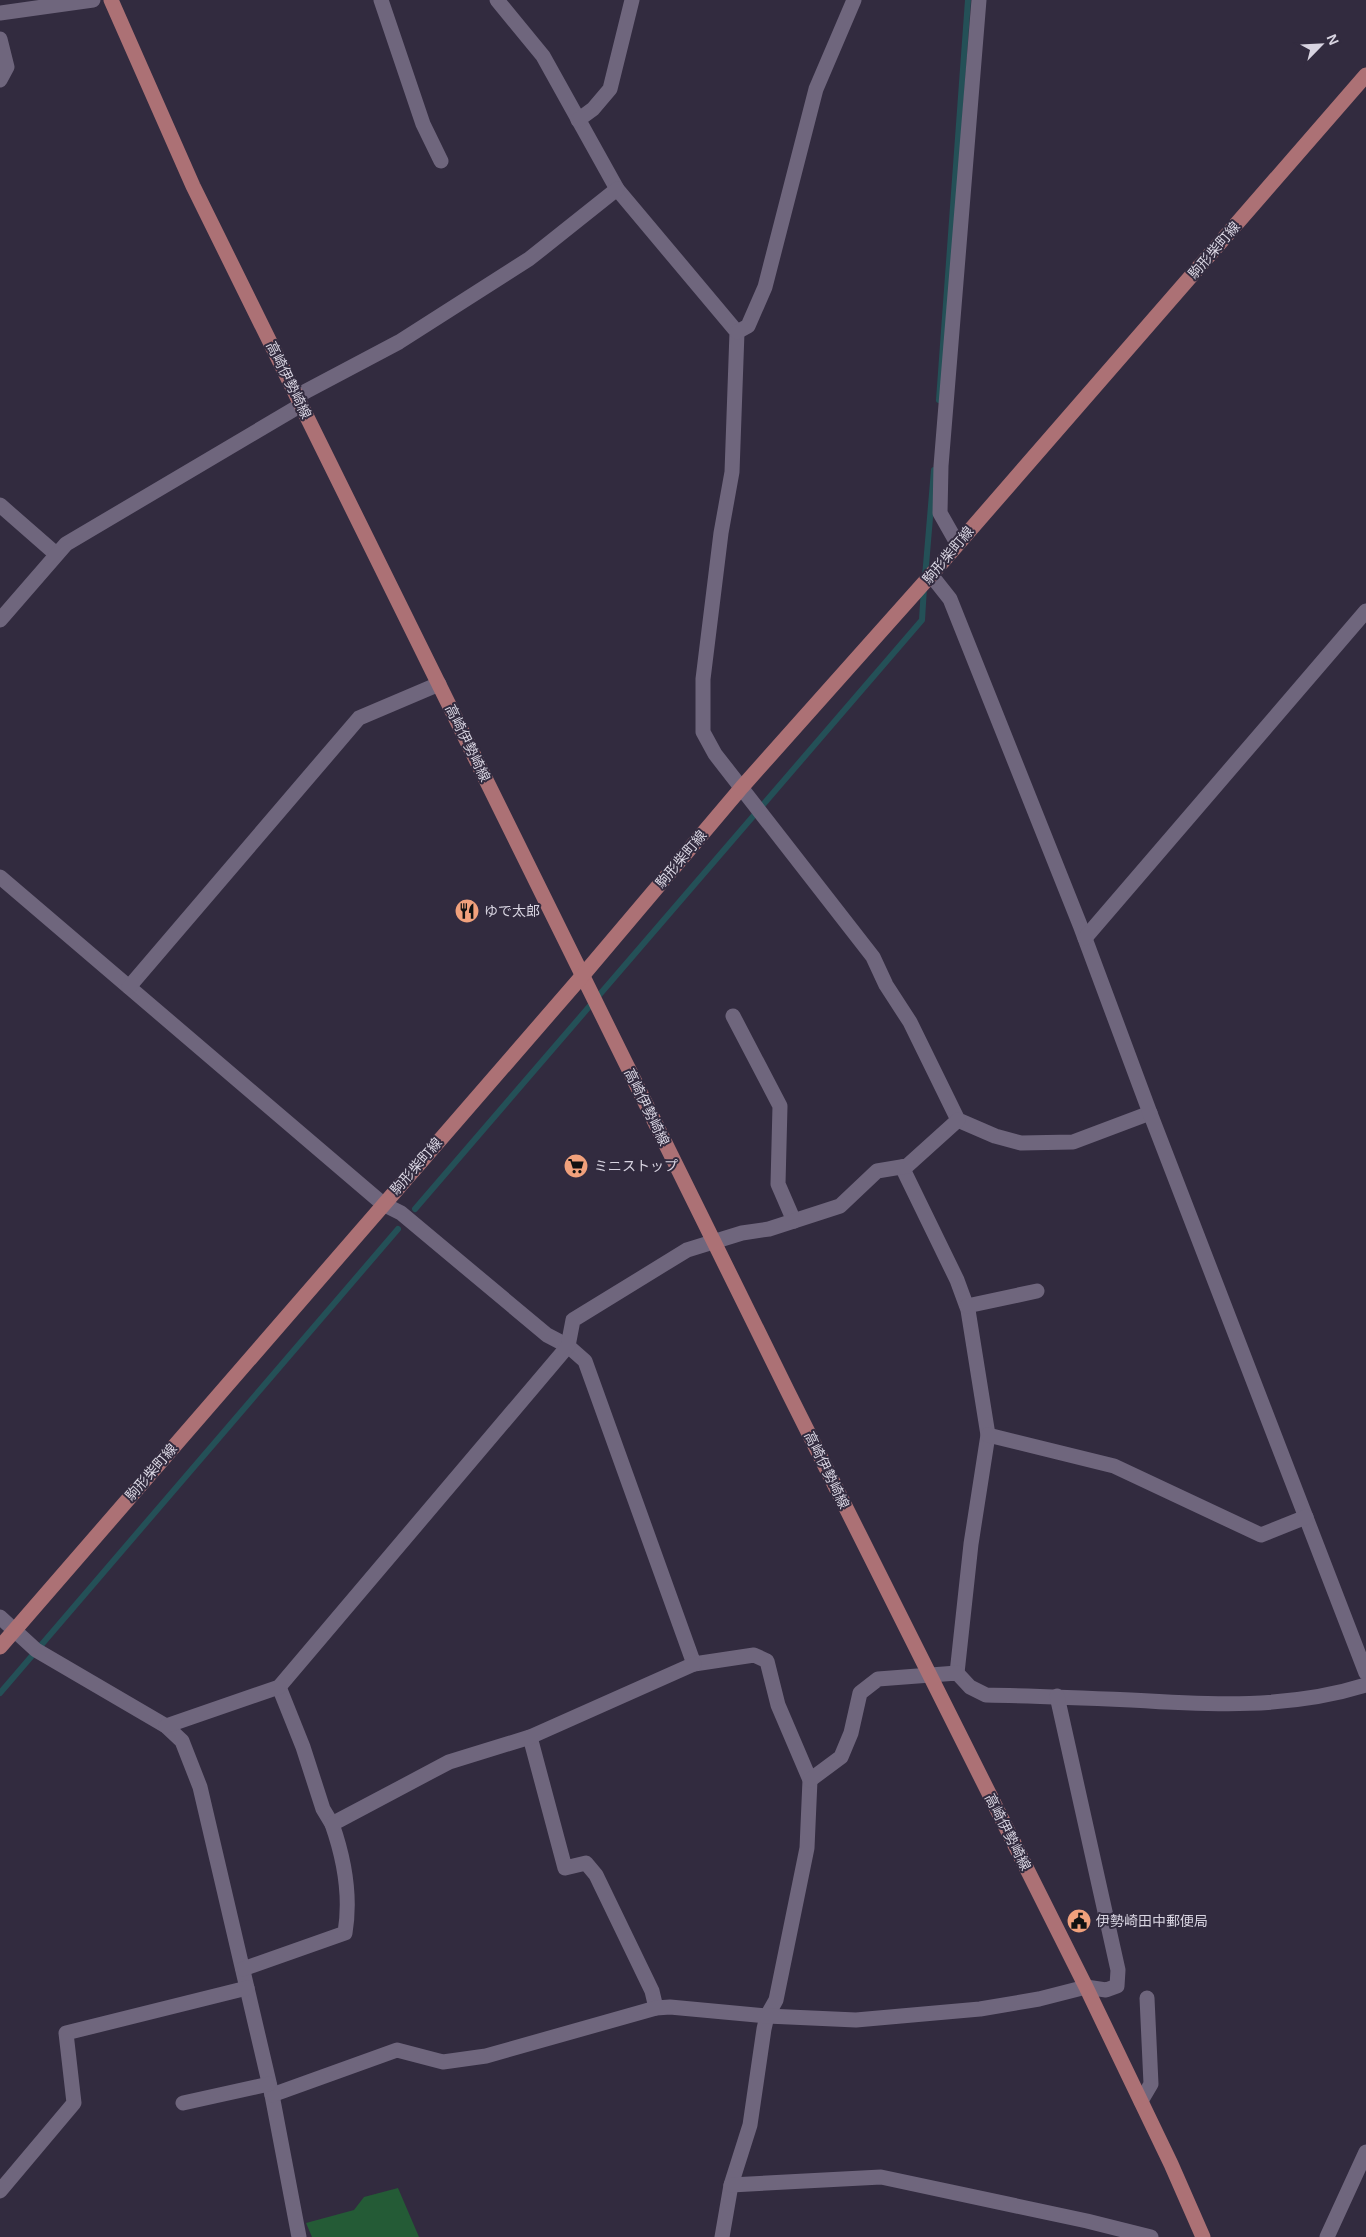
<svg xmlns="http://www.w3.org/2000/svg" width="1366" height="2237" viewBox="0 0 1366 2237" font-family="Helvetica,'Noto Sans JP',sans-serif">
<style>
.green{fill:#245b36}
.lines{fill:none;stroke-linecap:round;stroke-linejoin:round}
.stream{stroke:#245057;stroke-width:6}
.minor{stroke:#6f667d;stroke-width:15}
.major{stroke:#ac7175;stroke-width:15}
.labels{text-anchor:middle;stroke-width:4;stroke-linejoin:round;paint-order:stroke}
.street-label{font-size:14px;fill:#d8d4e1;stroke:#322b3f}
.poi-label{font-size:14px;fill:#d8d4e1;stroke:#322b3f;text-anchor:start}
</style>
<rect width="100%" height="100%" fill="#322b3f"/>
<polygon class="green" points="398,2188 419,2237 312,2237 306,2223 354,2210 364,2197"/>
<g class="lines">
<g class="stream">
<polyline points="939,400 968,0"/>
<polyline points="925,577 934,470"/>
<polyline points="415,1209 922,620 924,587"/>
<polyline points="0,1693 398,1229"/>
</g>
<g class="minor">
<polyline points="381,0 423,124 441,161"/>
<polyline points="497,0 543,56 617,189 737,332 732,472 721,533 703,679 703,732 715,754 873,957 886,985 910,1022 958,1120 995,1136 1021,1143 1073,1142 1150,1113"/>
<polyline points="0,13 93,0"/>
<polyline points="0,39 7,67 0,80"/>
<polyline points="578,120 593,109 610,89 632,0"/>
<polyline points="737,332 748,326 765,287 816,89 854,0"/>
<polyline points="297,396 399,342 529,259 617,189"/>
<polyline points="0,505 56,554"/>
<polyline points="957,543 940,513 941,466 979,0"/>
<polyline points="931,575 950,599 1080,925 1150,1113 1366,1673"/>
<polyline points="0,620 66,544 301,405"/>
<polyline points="0,877 383,1204 401,1213 547,1335 568,1346 585,1361 694,1664 754,1655 767,1661 778,1705 810,1780 807,1848 776,2000 767,2016 764,2029 750,2125 731,2185 722,2237"/>
<polyline points="1085,938 1366,611"/>
<polyline points="129,987 359,718 439,684"/>
<polyline points="733,1016 780,1106 778,1184 794,1221"/>
<polyline points="902,1167 957,1280 968,1310 988,1435 971,1544 957,1673"/>
<polyline points="967,1306 1037,1291"/>
<polyline points="988,1435 1114,1466 1261,1535 1306,1517"/>
<polyline points="0,1617 36,1650 166,1726 182,1741 200,1787 272,2095 299,2237"/>
<polyline points="279,1687 303,1747 323,1809 332,1824"/>
<polyline points="166,1726 279,1687 568,1346 573,1320 687,1250 742,1233 769,1229 840,1206 877,1171 907,1166 958,1120"/>
<polyline points="530,1737 565,1868 586,1863 596,1875 652,1991 656,2008"/>
<path d="M810,1780L841,1757L851,1733L860,1693L878,1679L957,1673L970,1687L986,1695C1035,1696 1083,1698 1131,1700C1210,1705 1290,1709 1366,1685"/>
<path d="M243,1969L345,1933C351,1897 344,1858 332,1824L449,1762L530,1737L694,1664"/>
<polyline points="272,2095 397,2050 443,2062 486,2056 656,2008 670,2007 767,2016 856,2020 980,2009 1039,1999 1086,1987 1106,1990 1117,1986 1118,1970 1057,1696"/>
<polyline points="1141,2101 1151,2084 1147,1998"/>
<polyline points="183,2103 269,2084"/>
<polyline points="731,2185 881,2177 1087,2221 1151,2237"/>
<polyline points="0,2191 74,2103 66,2033 247,1988"/>
<polyline points="1327,2237 1366,2152"/>
</g>
<g class="major">
<polyline points="111,0 193,186 788,1392 1086,1987 1171,2164 1203,2237"/>
<polyline points="0,1647 583,975 742,787 931,575 1366,75"/>
</g>
</g>
<defs>
<symbol id="restaurant-disc" viewBox="-11 -11 22 22"><circle r="9.5" fill="#f1a17c" stroke="#322b3f"/><path d="M-5-6h1v4h1v-4h1v4h1v-4h1v5L-1.5 .5V6h-2V.5L-5-1ZM5-6V6H3V1.5H1.5Q1.5-4 5-6Z" fill="#111"/></symbol>
<symbol id="supermarket-disc" viewBox="-11 -11 22 22"><circle r="9.5" fill="#f1a17c" stroke="#322b3f"/><path d="M-6-5.5h2.5l.6 2H6L4.5 2H-2.5L-4.4-4H-6ZM-1.5 3.2a1.3 1.3 0 1 0 .1 0ZM3 3.2a1.3 1.3 0 1 0 .1 0Z" fill="#111"/></symbol>
<symbol id="civic-disc" viewBox="-11 -11 22 22"><circle r="9.5" fill="#f1a17c" stroke="#322b3f"/><path d="M-.6-6.5H3V-4.5H.6V-3L4-1V1h2V6H-6V1h2V-1L-.6-3ZM-1.2 2.5V6h2.4V2.5Z" fill="#111"/></symbol>
</defs>
<g fill-rule="evenodd">
<use href="#restaurant-disc" x="453" y="897" width="28" height="28"/>
<use href="#supermarket-disc" x="562" y="1152" width="28" height="28"/>
<use href="#civic-disc" x="1065" y="1907" width="28" height="28"/>
</g>
<g class="labels">
<g class="street-label">
<text transform="translate(1214 250) rotate(-49)" y="5">駒形柴町線</text>
<text transform="translate(289 380) rotate(64)" y="5">高崎伊勢崎線</text>
<text transform="translate(948 555) rotate(-50)" y="5">駒形柴町線</text>
<text transform="translate(468 743) rotate(64)" y="5">高崎伊勢崎線</text>
<text transform="translate(681 859) rotate(-50)" y="5">駒形柴町線</text>
<text transform="translate(647 1107) rotate(64)" y="5">高崎伊勢崎線</text>
<text transform="translate(416 1166) rotate(-49)" y="5">駒形柴町線</text>
<text transform="translate(827 1470) rotate(64)" y="5">高崎伊勢崎線</text>
<text transform="translate(151 1472) rotate(-49)" y="5">駒形柴町線</text>
<text transform="translate(1008 1832) rotate(63)" y="5">高崎伊勢崎線</text>
</g>
<g class="poi-label">
<text x="484" y="916">ゆで太郎</text>
<text x="594" y="1171">ミニストップ</text>
<text x="1096" y="1926">伊勢崎田中郵便局</text>
</g>
</g>
<g transform="translate(1321 45) rotate(66)" stroke="#322b3f" stroke-width="4" paint-order="stroke">
<path d="M0-4L9 19L0 12L-9 19Z" fill="#d8d4e1"/>
<text y="-8" font-size="14" font-weight="bold" text-anchor="middle" fill="#d8d4e1">N</text>
</g>
</svg>
